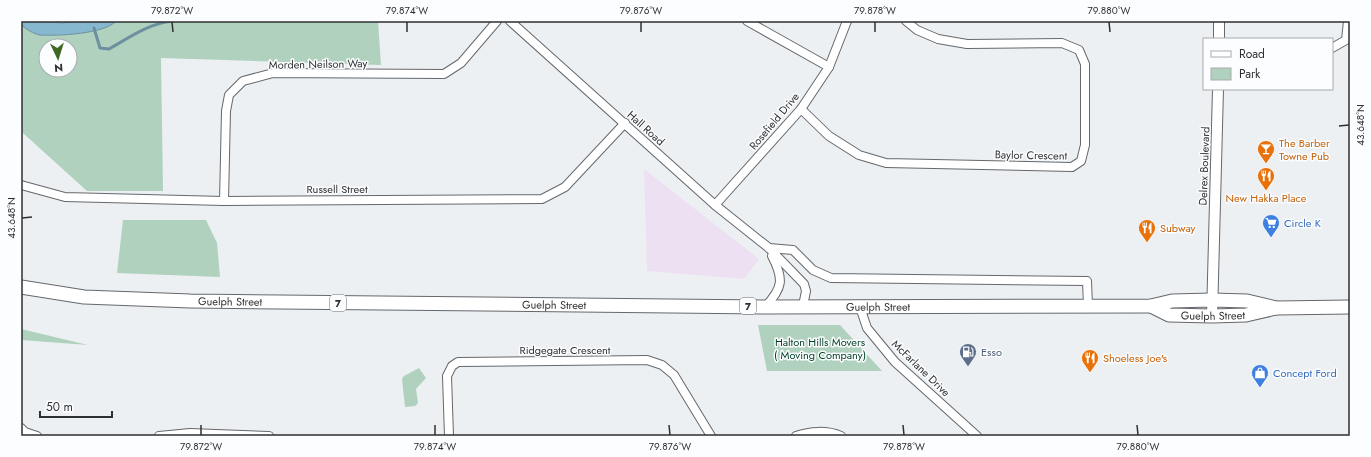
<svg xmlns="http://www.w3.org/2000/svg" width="1371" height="457" viewBox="0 0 1371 457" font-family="Jost,sans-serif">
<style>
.education{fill:#eee0f3}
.green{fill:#afd1bd;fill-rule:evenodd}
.water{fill:#86b9cf;stroke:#6c90a0}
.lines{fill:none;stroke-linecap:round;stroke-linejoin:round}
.stream{stroke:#6c90a0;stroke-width:3}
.minor-casing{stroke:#65686c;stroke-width:10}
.tertiary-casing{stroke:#65686c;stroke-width:12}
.primary-casing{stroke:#65686c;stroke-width:15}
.minor{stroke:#fff;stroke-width:8}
.tertiary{stroke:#fff;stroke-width:10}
.primary{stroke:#fff;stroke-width:13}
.ticks{fill:none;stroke:#2e2f31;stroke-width:1.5}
.labels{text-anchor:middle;stroke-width:3;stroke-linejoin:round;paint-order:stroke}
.shield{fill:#fbfdff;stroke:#6c6d6f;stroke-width:1}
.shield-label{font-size:10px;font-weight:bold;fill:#2e2f31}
.street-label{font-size:11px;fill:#2e2f31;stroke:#fbfdff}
.food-label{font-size:11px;fill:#c56008;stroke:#fbfdff;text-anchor:start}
.shop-label{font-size:11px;fill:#366cbe;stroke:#fbfdff;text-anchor:start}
.park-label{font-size:11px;fill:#003e25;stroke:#fbfdff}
.service-label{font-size:11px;fill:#4e5e75;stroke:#fbfdff;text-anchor:start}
.neatline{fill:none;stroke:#2e2f31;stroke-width:1.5}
.ticks-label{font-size:10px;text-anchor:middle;fill:#2e2f31}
</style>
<rect width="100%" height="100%" fill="#ecf0f3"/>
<polygon class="education" points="644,169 759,259 744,279 647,271"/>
<g class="green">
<path d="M116,21H378L381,65L161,58L163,191H87L24,134L21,132V24C25,29 34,34 40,35C57,36 105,34 116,21ZM46,46H70V70H46Z"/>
<polygon points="123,220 206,220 217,243 220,277 117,273"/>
<polygon points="758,325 840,325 882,371 767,371"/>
<polygon points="21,329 88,345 21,340"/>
<polygon points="419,368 426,378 416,389 418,403 415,406 405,407 402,379 404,376"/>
</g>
<path class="water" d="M21,21H43L61,23L86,21H116C105,34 57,36 40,35C34,34 25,29 21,24Z"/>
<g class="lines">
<path class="stream" d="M94,28L100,48L109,49C130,37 148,24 172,21"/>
<defs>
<g id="minor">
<polyline points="510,21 715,205 769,248 804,284 806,291 803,306"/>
<polyline points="747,21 829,67"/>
<polyline points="1332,48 1346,40 1348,21"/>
<polyline points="801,109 829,136 859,155 886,163 1072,167 1081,161 1085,145 1085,64 1079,50 1062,43 967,44 938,39 917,30 906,21"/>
<polyline points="21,185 65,197 224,201 542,199 565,187 625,123"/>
<polyline points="224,201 226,111 229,95 243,81 273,73 444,74 461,63 497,21"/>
<polyline points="715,205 801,109 829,67 847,21"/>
<polyline points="769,248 793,250 813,270 831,278 1087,281 1088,306"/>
<path d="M765,307C783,288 784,279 772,256"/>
<polyline points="860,307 867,328 895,362 977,436"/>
<polyline points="21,428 25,432 37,436"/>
<polyline points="159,436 190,433 269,436"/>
<polyline points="449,436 447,376 452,366 458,362 647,360 662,365 674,375 711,436"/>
<path d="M796,436C810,431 827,430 841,436"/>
</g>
<g id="tertiary">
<polyline points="1219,21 1219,39"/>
<polyline points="1212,316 1218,89"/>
</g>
<g id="primary">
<path id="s1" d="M21,287L84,297L190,301L765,307L1151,306L1172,301L1212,300L1247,301L1276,308"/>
<path id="s2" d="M1151,306L1169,315L1212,316L1246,315L1276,308L1350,307"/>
</g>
</defs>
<use href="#minor" class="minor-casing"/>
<use href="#tertiary" class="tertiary-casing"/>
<use href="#primary" class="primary-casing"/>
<use href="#minor" class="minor"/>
<use href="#tertiary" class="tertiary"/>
<use href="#primary" class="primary"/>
</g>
<path class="ticks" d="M172,22L173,32M407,22V32M641,22V32M875,22V32M1109,22L1110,32M1339,126L1349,125M22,218L32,217M201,425V435M435,425V435M669,425L670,435M903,425L904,435M1137,425L1138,435"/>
<defs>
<symbol id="bar-pin" viewBox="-11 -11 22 30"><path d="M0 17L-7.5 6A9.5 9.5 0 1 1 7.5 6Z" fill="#e8710a" stroke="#fbfdff"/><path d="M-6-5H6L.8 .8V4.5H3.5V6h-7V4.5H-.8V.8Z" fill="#fff"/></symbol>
<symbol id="restaurant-pin" viewBox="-11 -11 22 30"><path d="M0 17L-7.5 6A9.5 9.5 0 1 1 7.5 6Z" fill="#e8710a" stroke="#fbfdff"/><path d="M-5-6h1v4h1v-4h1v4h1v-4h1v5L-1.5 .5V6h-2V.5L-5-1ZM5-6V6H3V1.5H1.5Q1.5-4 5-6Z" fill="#fff"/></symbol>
<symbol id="supermarket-pin" viewBox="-11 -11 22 30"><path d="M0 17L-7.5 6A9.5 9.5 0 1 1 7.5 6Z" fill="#3f7fe0" stroke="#fbfdff"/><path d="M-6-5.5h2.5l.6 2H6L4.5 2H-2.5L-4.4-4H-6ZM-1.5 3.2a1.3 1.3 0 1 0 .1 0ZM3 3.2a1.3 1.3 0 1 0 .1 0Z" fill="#fff"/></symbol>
<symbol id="fuel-pin" viewBox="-11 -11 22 30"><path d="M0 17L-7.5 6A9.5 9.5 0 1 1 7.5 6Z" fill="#5c6f8a" stroke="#fbfdff"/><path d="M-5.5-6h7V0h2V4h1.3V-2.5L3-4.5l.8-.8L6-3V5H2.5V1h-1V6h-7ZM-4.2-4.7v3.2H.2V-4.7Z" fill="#fff"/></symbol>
<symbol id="shop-pin" viewBox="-11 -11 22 30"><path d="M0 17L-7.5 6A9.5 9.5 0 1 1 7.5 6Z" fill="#3f7fe0" stroke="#fbfdff"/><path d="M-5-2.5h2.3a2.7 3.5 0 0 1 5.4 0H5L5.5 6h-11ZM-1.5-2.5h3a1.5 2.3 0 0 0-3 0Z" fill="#fff"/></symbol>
</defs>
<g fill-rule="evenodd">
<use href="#bar-pin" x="1256" y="139" width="20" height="27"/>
<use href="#restaurant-pin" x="1256" y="166" width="20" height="27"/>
<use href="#supermarket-pin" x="1261" y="213" width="20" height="27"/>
<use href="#restaurant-pin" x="1137" y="218" width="20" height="27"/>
<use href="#fuel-pin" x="958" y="342" width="20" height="27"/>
<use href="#restaurant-pin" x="1080" y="348" width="20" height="27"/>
<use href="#shop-pin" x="1250" y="363" width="20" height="27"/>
</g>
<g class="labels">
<g class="shield">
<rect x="330" y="295" width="16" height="16" rx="3"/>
<rect x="740" y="298" width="16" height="16" rx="3"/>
</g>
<g class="shield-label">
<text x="338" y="307">7</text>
<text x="748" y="310">7</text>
</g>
<g class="street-label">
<text transform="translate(318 64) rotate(-1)" y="4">Morden Neilson Way</text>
<text transform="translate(774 121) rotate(-50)" y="4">Rosefield Drive</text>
<text transform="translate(646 128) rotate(42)" y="4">Hall Road</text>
<text transform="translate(1031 155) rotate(1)" y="4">Baylor Crescent</text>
<text transform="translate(1204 166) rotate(-88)" y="4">Delrex Boulevard</text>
<text x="337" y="193">Russell Street</text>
<text dy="4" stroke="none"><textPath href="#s1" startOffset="210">Guelph Street</textPath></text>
<text dy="4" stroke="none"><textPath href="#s1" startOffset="534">Guelph Street</textPath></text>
<text dy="4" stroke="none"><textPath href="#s1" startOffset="858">Guelph Street</textPath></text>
<text dy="4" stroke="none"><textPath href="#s2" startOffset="64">Guelph Street</textPath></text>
<text x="565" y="354">Ridgegate Crescent</text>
<text transform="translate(921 368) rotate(44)" y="4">McFarlane Drive</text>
</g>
<g class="food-label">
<text x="1279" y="147">The Barber<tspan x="1279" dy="13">Towne Pub</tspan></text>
<text x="1266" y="202" text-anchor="middle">New Hakka Place</text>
<text x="1160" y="232">Subway</text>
<text x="1103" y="362">Shoeless Joe's</text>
</g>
<g class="shop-label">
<text x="1284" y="227">Circle K</text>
<text x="1273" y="377">Concept Ford</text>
</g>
<g class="park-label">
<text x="820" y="346">Halton Hills Movers<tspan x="820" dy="13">( Moving Company)</tspan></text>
</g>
<g class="service-label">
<text x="981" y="356">Esso</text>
</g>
</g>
<rect width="1371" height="457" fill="none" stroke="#fbfdff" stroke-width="44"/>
<rect x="1203" y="38" width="130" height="52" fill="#fbfdff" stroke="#a9abad"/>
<rect x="1211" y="51" width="20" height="6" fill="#ffffff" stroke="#a9abad"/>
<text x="1239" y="58" font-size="12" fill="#2e2f31">Road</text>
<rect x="1211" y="68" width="20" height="12" fill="#afd1bd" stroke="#a9abad"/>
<text x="1239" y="78" font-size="12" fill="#2e2f31">Park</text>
<g transform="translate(58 58) rotate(176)"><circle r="19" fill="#fbfdff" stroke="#a9abad"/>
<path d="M0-3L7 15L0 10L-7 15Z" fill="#3e6824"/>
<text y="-6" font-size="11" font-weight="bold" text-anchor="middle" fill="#2e2f31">N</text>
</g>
<path d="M40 411v6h72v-6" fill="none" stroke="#2e2f31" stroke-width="2"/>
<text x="46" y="411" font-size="12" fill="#2e2f31" stroke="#fbfdff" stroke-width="3" paint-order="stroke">50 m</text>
<rect x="22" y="22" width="1327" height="413" class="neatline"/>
<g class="ticks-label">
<text x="172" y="14">79.872°W</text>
<text x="407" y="14">79.874°W</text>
<text x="641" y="14">79.876°W</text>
<text x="875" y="14">79.878°W</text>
<text x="1109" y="14">79.880°W</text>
<text transform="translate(1360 125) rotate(-90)" y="4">43.648°N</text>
<text transform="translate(11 218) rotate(-90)" y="4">43.648°N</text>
<text x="201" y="450">79.872°W</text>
<text x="435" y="450">79.874°W</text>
<text x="670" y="450">79.876°W</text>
<text x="904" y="450">79.878°W</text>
<text x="1138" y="450">79.880°W</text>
</g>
</svg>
